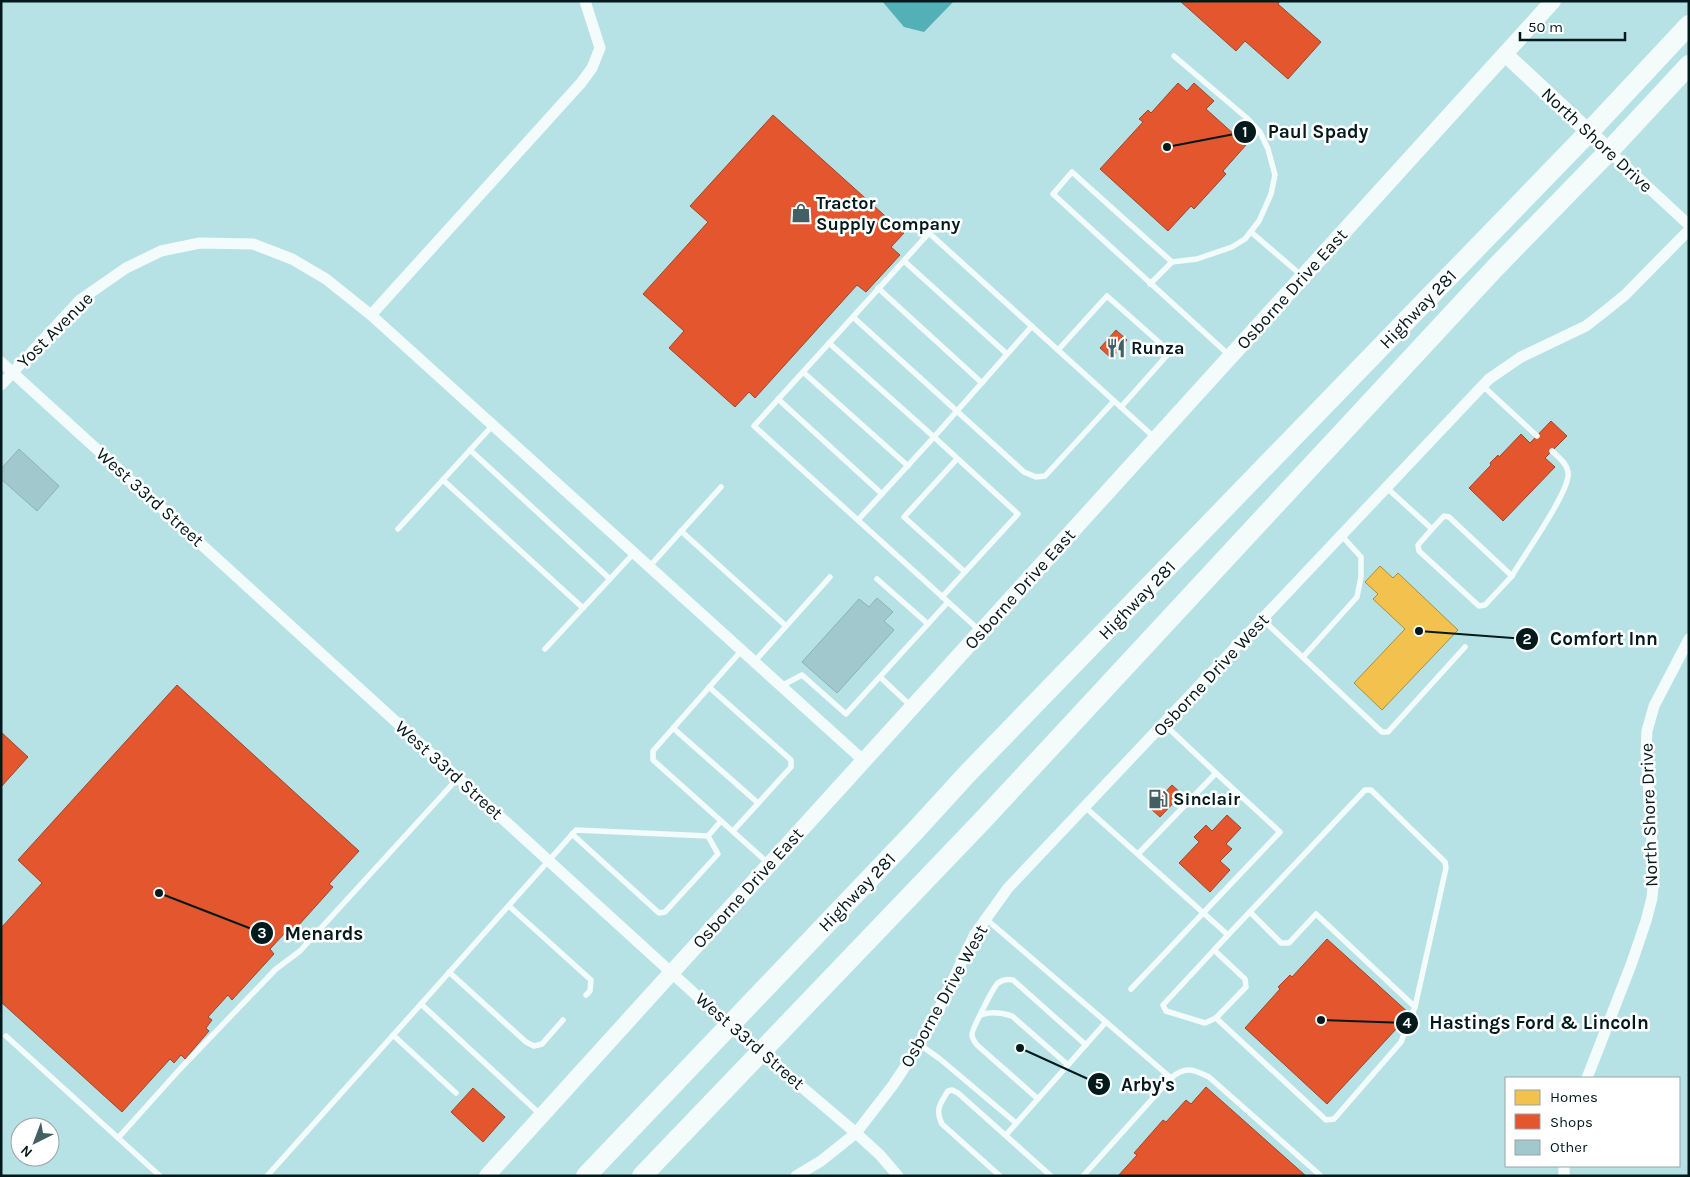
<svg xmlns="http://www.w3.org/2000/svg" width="1690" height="1177" viewBox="0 0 1690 1177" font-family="Karla,sans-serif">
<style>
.water{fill:#53b0b7}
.homes{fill:#f2c14e;stroke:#aa8f3f}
.shops{fill:#e4572e;stroke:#a04529}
.building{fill:#a1c9cd;stroke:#88b2b6}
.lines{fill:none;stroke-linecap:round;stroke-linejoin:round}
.lane{stroke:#f4fbfb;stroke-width:5.5}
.street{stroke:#f4fbfb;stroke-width:11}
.secondary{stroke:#f4fbfb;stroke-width:16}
.highway{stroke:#f4fbfb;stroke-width:20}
.labels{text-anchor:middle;stroke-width:5;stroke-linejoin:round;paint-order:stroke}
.street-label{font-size:18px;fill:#031a1c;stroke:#fff}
.poi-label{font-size:18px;font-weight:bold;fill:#031a1c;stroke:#fff;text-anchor:start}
.leader{fill:none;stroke:#031a1c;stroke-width:2}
.callout-dot{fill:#031a1c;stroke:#fff;stroke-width:2}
.mark-label{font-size:15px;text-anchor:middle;font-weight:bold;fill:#fff}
.callout-label{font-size:19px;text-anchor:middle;font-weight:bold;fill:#031a1c;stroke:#fff;stroke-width:5;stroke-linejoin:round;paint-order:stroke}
</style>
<rect width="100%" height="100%" fill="#b6e2e6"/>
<polygon class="water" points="882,1 954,1 924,32 904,27"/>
<polygon class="homes" points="1380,566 1393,578 1398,573 1458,630 1382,710 1354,683 1405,629 1373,599 1378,594 1365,582"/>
<g class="shops">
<polygon points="1180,1 1280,1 1278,4 1321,42 1288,79 1245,41 1236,51"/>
<polygon points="1178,83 1187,91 1194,83 1214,101 1206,109 1246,145 1223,171 1226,174 1194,209 1191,206 1168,231 1100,169 1143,122 1139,119 1148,110 1151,113"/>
<polygon points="773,115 904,233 891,247 900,255 866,292 857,285 755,398 749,392 735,407 669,348 684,331 643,294 708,222 690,206"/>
<polygon points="1116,330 1127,340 1111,358 1100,348"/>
<polygon points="1551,421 1567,436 1545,458 1555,467 1503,521 1469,488 1491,465 1490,463 1498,455 1499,457 1521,434 1530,443"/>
<polygon points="177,685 359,851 329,884 333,887 288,937 284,934 270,949 274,954 232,1000 228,995 208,1017 212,1020 206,1028 209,1031 185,1059 181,1055 174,1063 170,1059 122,1112 1,1002 1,928 42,883 18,860"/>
<polygon points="1,732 28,757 1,787"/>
<polygon points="1172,785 1182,794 1160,817 1150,808"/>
<polygon points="1227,815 1241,828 1226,844 1232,849 1220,861 1230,870 1210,892 1179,863 1199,842 1194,837 1206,825 1212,831"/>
<polygon points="1327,939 1410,1014 1327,1104 1245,1028 1280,989 1278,987 1290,975 1292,977"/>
<polygon points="1206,1087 1306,1176 1118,1176 1137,1155 1134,1153 1163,1120 1166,1122 1186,1100 1191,1104"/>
<polygon points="473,1088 505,1117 483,1142 451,1112"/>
</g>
<g class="building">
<polygon points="19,449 59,486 37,511 1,479 1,469"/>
<polygon points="877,598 893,612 884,621 894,630 837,693 802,662 859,599 869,607"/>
</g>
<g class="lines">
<g class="lane">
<polyline points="1251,232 1301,275"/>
<polyline points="904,261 1007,354"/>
<polyline points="1172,262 1072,172 1053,194 1229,355"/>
<polyline points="1150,284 1172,262 1197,259 1232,247 1245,239 1259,221 1271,194 1275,175 1268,149 1260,132 1248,119 1174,56"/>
<polyline points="878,288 982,383"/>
<polyline points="853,317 1024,472 1036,477 1045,476 1114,401"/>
<polyline points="829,343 934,437 1032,326"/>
<polyline points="1058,350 1107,296 1170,352 1121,407"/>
<polyline points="803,372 908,466"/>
<polyline points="1483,386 1537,436"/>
<polyline points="778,399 882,494"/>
<polyline points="470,450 610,579 634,553"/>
<polyline points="957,459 904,517 965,572"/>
<polyline points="443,480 583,608 610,579"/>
<polyline points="1387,488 1432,529 1418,545 1419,551 1479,606 1485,605 1512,576 1449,517 1444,516 1432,529"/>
<polyline points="858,520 934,437 1018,514 942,597"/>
<polyline points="398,529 493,425"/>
<polyline points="681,531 786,626"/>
<polyline points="649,567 721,487"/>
<path d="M1512,576C1522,558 1572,489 1568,472C1567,463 1558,457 1552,451"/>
<polyline points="877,579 928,624"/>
<polyline points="1263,620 1382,732 1388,732 1465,647"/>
<polyline points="979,630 754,426 929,233 1155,438"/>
<polyline points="545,649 583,608"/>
<polyline points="742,650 653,751 653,760 768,863"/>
<polyline points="1303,657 1357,597 1361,577 1361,557 1342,536"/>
<polyline points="754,662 830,577"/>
<polyline points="880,677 911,706"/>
<polyline points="781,686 802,675 846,714 948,602"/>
<polyline points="709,687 791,760 791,767 733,831"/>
<polyline points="673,728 758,803"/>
<polyline points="1085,807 1228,935 1365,790 1371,790 1445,862 1446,868 1415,1007 1401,1042 1334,1119 1326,1120 1216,1018 1246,987 1245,979 1214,950 1228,935"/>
<polyline points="572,834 659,913 665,912 718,854 708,836"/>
<polyline points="1138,854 1216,773 1164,724"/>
<polyline points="509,906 591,980 590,991 586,995"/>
<polyline points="1250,912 1281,943 1289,943 1316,914 1415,1007"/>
<polyline points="986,919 1106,1022 1006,1135"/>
<polyline points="1214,950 1163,1005 1166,1011 1205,1023 1216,1018"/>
<polyline points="449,972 526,1042 534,1046 542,1044 563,1020"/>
<polyline points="1131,989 1280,832 1216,773"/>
<polyline points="421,1004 576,830 708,836 721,821"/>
<path d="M981,1015C991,1011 1002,1013 1012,1016L1068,1065"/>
<polyline points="1106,1022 1171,1078"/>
<polyline points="393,1035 456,1093"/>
<polyline points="6,1036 160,1176"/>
<polyline points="919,1044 940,1059 1016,1123"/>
<path d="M1038,1099L977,1045C975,1042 972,1039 972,1035C971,1031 994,986 998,983C1002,980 1008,979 1013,980L1086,1045"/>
<polyline points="118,1138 180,1069 276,969 300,951 458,778"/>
<polyline points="267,1176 421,1004 540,1114"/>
<path d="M1000,1176L942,1124C935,1109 940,1104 948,1091L952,1090L958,1093L1051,1176"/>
<path d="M1083,1176L1171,1078C1185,1066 1193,1069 1209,1077L1321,1176"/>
</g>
<g class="street">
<polyline points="1609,151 1689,225"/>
<polyline points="371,315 581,83 592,68 600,48 585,1"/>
<polyline points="1,362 730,1026 856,1133 880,1155 898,1176"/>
<polyline points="1,385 80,300 126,268 161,251 200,243 253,244 292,259 326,279 371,315 864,761"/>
<polyline points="1587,1078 1631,965 1646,921 1652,898 1654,874 1646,751 1647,731 1654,706 1689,639"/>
<polyline points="796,1176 821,1161 856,1133 893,1085 909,1061 939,1009 975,934 1008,888 1489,379 1521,357 1586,326 1604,312 1625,295 1689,230"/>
<polyline points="1564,1176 1564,1166"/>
</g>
<g class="secondary">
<polyline points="1505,54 1609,151"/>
<polyline points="487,1176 1553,1"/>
</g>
<g class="highway">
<polyline points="586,1176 915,831 968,773 1589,132 1689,25"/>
<polyline points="642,1176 982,821 1495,268 1609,151 1689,65"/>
</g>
</g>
<defs>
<symbol id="shop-bare" viewBox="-9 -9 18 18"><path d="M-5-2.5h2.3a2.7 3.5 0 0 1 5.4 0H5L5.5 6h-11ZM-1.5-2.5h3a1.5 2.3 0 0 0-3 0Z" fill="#426063" stroke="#fff" stroke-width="2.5" paint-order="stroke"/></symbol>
<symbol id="restaurant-bare" viewBox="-9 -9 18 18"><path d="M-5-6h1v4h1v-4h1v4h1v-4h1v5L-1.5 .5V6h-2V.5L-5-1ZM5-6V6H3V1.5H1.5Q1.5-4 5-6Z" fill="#426063" stroke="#fff" stroke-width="2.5" paint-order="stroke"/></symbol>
<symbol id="fuel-bare" viewBox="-9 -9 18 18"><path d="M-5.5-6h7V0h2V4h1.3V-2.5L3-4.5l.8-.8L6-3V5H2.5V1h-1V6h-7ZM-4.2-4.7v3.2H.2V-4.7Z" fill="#426063" stroke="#fff" stroke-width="2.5" paint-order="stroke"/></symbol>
</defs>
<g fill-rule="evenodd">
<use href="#shop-bare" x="787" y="199" width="28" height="28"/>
<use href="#restaurant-bare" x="1102" y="334" width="28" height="28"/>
<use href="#fuel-bare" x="1144" y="785" width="28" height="28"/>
</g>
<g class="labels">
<g class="street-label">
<text transform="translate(1597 140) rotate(43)" y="6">North Shore Drive</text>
<text transform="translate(1292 289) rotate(-48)" y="6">Osborne Drive East</text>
<text transform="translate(1418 309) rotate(-46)" y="6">Highway 281</text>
<text transform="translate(55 330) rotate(-45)" y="6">Yost Avenue</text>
<text transform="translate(150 497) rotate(42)" y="6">West 33rd Street</text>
<text transform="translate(1020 589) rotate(-48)" y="6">Osborne Drive East</text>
<text transform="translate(1137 600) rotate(-46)" y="6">Highway 281</text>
<text transform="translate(1211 675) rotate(-47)" y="6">Osborne Drive West</text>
<text transform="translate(449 770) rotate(42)" y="6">West 33rd Street</text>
<text transform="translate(1649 815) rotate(-92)" y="6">North Shore Drive</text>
<text transform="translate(748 888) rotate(-48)" y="6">Osborne Drive East</text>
<text transform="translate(857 892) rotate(-46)" y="6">Highway 281</text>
<text transform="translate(944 996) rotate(-61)" y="6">Osborne Drive West</text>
<text transform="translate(750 1041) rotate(41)" y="6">West 33rd Street</text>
</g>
<g class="poi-label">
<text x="816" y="209">Tractor<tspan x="816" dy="21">Supply Company</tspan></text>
<text x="1131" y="354">Runza</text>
<text x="1173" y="805">Sinclair</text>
</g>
</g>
<path class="leader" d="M1167 147L1245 132M1419 631L1527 639M159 893L262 933M1321 1020L1407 1023M1020 1048L1099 1084"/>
<g class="callout-dot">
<circle cx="1167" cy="147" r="5"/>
<circle cx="1419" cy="631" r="5"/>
<circle cx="159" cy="893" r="5"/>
<circle cx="1321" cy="1020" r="5"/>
<circle cx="1020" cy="1048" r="5"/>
<circle cx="1245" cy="132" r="12"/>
<circle cx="1527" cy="639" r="12"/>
<circle cx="262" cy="933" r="12"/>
<circle cx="1407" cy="1023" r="12"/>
<circle cx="1099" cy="1084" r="12"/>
</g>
<g class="mark-label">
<text x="1245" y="137">1</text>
<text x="1527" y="644">2</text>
<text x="262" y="938">3</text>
<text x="1407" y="1028">4</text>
<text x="1099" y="1089">5</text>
</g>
<g class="callout-label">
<text x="1318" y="138">Paul Spady</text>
<text x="1604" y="645">Comfort Inn</text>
<text x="324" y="940">Menards</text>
<text x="1539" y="1029">Hastings Ford &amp; Lincoln</text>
<text x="1148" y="1091">Arby's</text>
</g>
<rect width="1690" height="1177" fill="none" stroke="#031a1c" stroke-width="5"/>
<rect x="1505" y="1077" width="175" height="90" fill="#ffffff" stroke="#9aa3a4"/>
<rect x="1515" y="1090" width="25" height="15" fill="#f2c14e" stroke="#9aa3a4"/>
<text x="1550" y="1102" font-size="15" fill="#031a1c">Homes</text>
<rect x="1515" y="1114" width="25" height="15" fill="#e4572e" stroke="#9aa3a4"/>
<text x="1550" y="1127" font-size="15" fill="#031a1c">Shops</text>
<rect x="1515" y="1140" width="25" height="15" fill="#a1c9cd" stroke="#9aa3a4"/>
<text x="1550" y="1152" font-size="15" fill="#031a1c">Other</text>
<g transform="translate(35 1142) rotate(222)"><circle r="24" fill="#ffffff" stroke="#9aa3a4"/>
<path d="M0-4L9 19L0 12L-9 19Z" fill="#426063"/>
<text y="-8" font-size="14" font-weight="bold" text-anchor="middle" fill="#031a1c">N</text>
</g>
<path d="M1520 32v8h105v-8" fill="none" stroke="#031a1c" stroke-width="2.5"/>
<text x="1528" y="32" font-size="15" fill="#031a1c" stroke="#ffffff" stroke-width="4" paint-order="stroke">50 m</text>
</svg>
